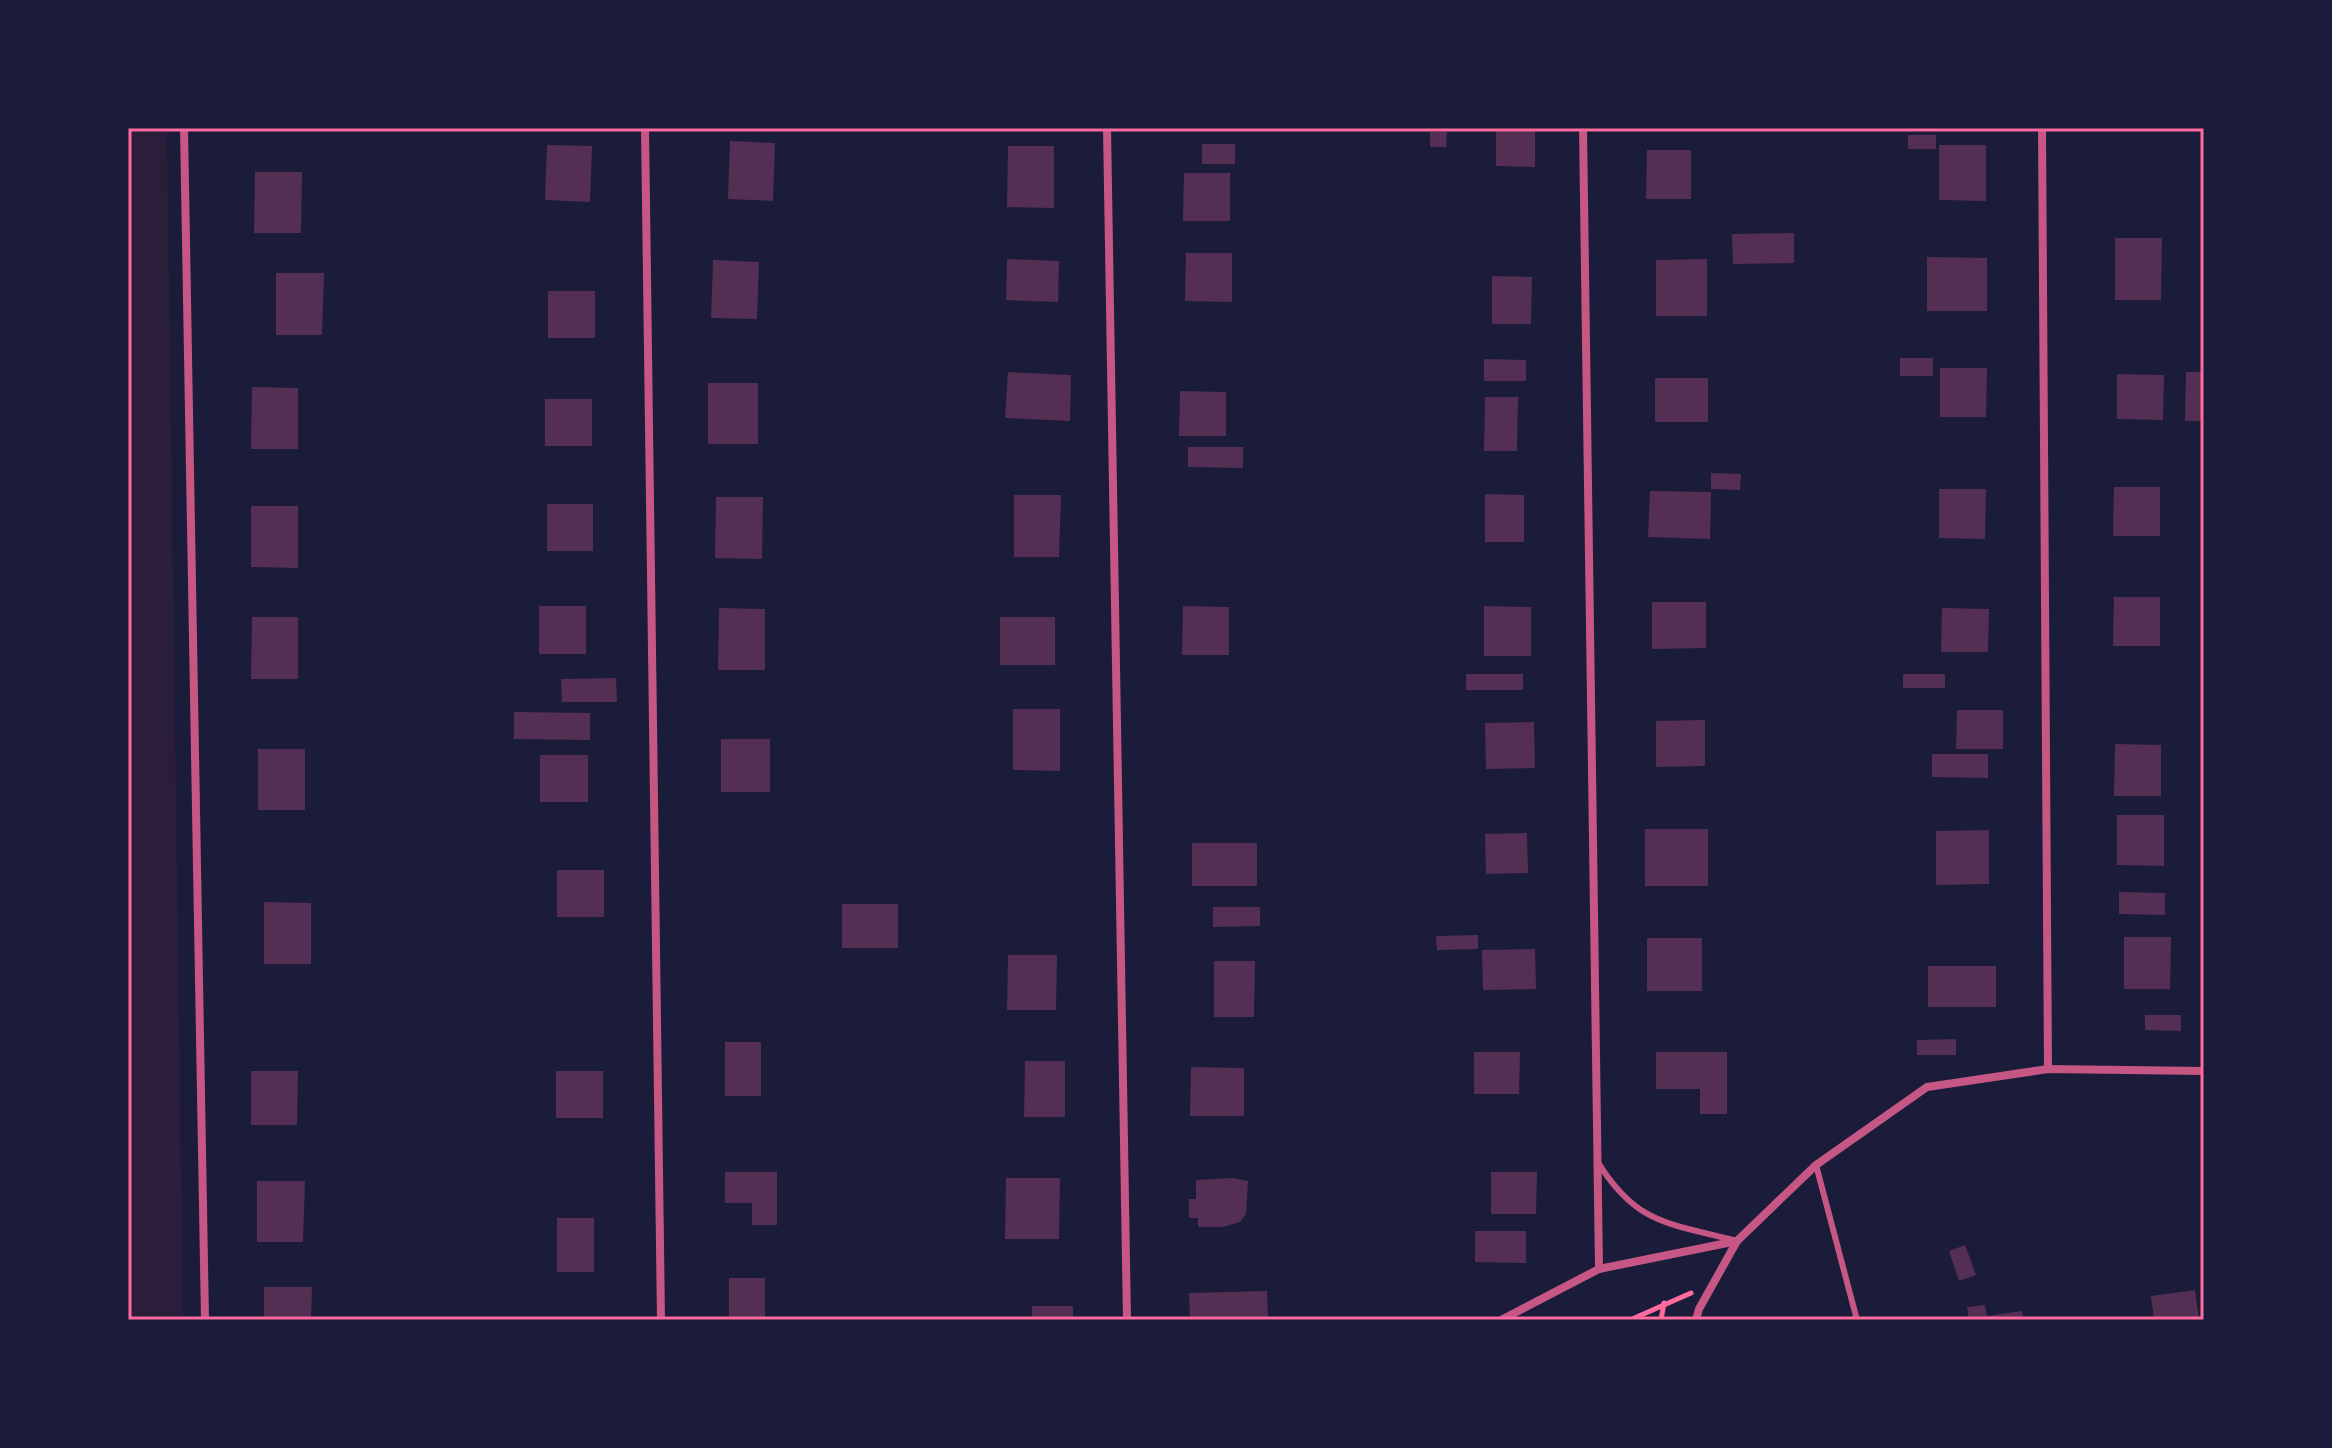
<svg xmlns="http://www.w3.org/2000/svg" width="2332" height="1448" viewBox="0 0 2332 1448" font-family="'PT Sans Narrow',sans-serif">
<style>
.green{fill:#2a1e3b}
.building{fill:#542f53}
.lines{fill:none;stroke-linecap:round;stroke-linejoin:round}
.path{stroke:#ff6b9d;stroke-width:5}
.service{stroke:#c65784;stroke-width:6}
.minor{stroke:#c65784;stroke-width:8}
.neatline{fill:none;stroke:#ff6b9d;stroke-width:3}
</style>
<rect width="100%" height="100%" fill="#1b1b3a"/>
<polygon class="green" points="128,128 167,128 183,1320 128,1320"/>
<g class="building">
<polygon points="1496,128 1535,128 1535,167 1496,166"/>
<polygon points="1430,132 1447,132 1446,147 1430,147"/>
<rect x="1908" y="135" width="28" height="14"/>
<polygon points="730,141 775,143 773,201 728,199"/>
<rect x="1202" y="144" width="33" height="20"/>
<polygon points="547,145 592,146 590,202 545,200"/>
<polygon points="1939,145 1986,145 1986,201 1939,200"/>
<polygon points="1008,146 1054,146 1054,208 1007,207"/>
<polygon points="1647,150 1691,150 1691,199 1646,199"/>
<polygon points="255,172 302,172 301,233 254,233"/>
<polygon points="1184,173 1230,173 1230,221 1183,221"/>
<polygon points="1794,233 1794,263 1733,264 1732,234"/>
<polygon points="2115,238 2162,238 2161,300 2115,300"/>
<polygon points="1186,253 1232,253 1232,302 1185,301"/>
<polygon points="1927,257 1987,258 1987,311 1927,311"/>
<polygon points="1007,259 1059,261 1058,302 1006,300"/>
<polygon points="1707,259 1707,316 1656,316 1656,260"/>
<polygon points="713,260 759,262 757,319 711,318"/>
<polygon points="276,273 324,273 322,335 276,335"/>
<polygon points="1492,276 1532,277 1531,324 1492,324"/>
<rect x="548" y="291" width="47" height="47"/>
<rect x="1900" y="358" width="33" height="18"/>
<polygon points="1484,359 1526,360 1526,381 1484,381"/>
<polygon points="1940,368 1987,368 1986,417 1940,417"/>
<polygon points="1008,372 1071,375 1070,421 1005,418"/>
<polygon points="2186,372 2204,372 2204,421 2185,421"/>
<polygon points="2117,374 2164,375 2163,420 2117,419"/>
<rect x="1655" y="378" width="53" height="44"/>
<rect x="708" y="383" width="50" height="61"/>
<polygon points="252,387 298,388 298,449 251,449"/>
<polygon points="1180,391 1226,392 1226,436 1179,436"/>
<polygon points="1485,397 1518,397 1517,451 1484,451"/>
<rect x="545" y="399" width="47" height="47"/>
<polygon points="1188,447 1243,447 1243,468 1188,467"/>
<polygon points="1711,473 1741,474 1740,490 1711,489"/>
<polygon points="2114,487 2160,487 2160,536 2113,536"/>
<polygon points="1939,489 1986,489 1985,539 1939,538"/>
<polygon points="1650,491 1711,492 1710,539 1648,537"/>
<polygon points="1485,494 1524,495 1524,542 1485,542"/>
<polygon points="1014,495 1061,495 1059,557 1014,557"/>
<polygon points="716,497 763,497 762,559 715,558"/>
<rect x="547" y="504" width="46" height="47"/>
<polygon points="251,506 298,506 298,568 251,567"/>
<polygon points="2114,597 2160,597 2160,646 2113,646"/>
<polygon points="1652,602 1706,602 1706,648 1652,649"/>
<rect x="539" y="606" width="47" height="48"/>
<polygon points="1183,606 1229,607 1229,655 1182,655"/>
<polygon points="1484,606 1531,607 1531,656 1484,656"/>
<polygon points="719,608 765,609 765,670 718,670"/>
<polygon points="1942,608 1989,609 1988,652 1941,652"/>
<polygon points="252,617 298,617 298,679 251,679"/>
<rect x="1000" y="617" width="55" height="48"/>
<rect x="1466" y="674" width="57" height="16"/>
<rect x="1903" y="674" width="42" height="14"/>
<polygon points="616,678 617,702 562,702 561,679"/>
<polygon points="1013,709 1060,709 1060,771 1013,770"/>
<polygon points="1957,710 2003,710 2003,749 1956,749"/>
<polygon points="514,712 590,713 590,740 514,739"/>
<polygon points="1705,720 1705,766 1656,767 1656,721"/>
<polygon points="1534,722 1535,768 1486,769 1485,723"/>
<rect x="721" y="739" width="49" height="53"/>
<polygon points="2115,744 2161,745 2161,796 2114,796"/>
<rect x="258" y="749" width="47" height="61"/>
<polygon points="1932,754 1988,754 1988,778 1932,777"/>
<rect x="540" y="755" width="48" height="47"/>
<polygon points="2117,815 2164,815 2164,866 2117,865"/>
<rect x="1645" y="829" width="63" height="57"/>
<polygon points="1989,830 1989,884 1936,885 1936,831"/>
<polygon points="1527,833 1528,873 1486,874 1485,834"/>
<rect x="1192" y="843" width="65" height="43"/>
<rect x="557" y="870" width="47" height="47"/>
<polygon points="2119,892 2165,893 2165,915 2119,914"/>
<polygon points="264,902 311,903 311,964 264,964"/>
<rect x="842" y="904" width="56" height="44"/>
<polygon points="1213,907 1260,907 1260,926 1213,927"/>
<polygon points="1478,935 1478,949 1437,950 1436,936"/>
<polygon points="2124,937 2171,937 2170,989 2124,989"/>
<rect x="1647" y="938" width="55" height="53"/>
<polygon points="1535,949 1536,989 1483,990 1482,950"/>
<polygon points="1008,955 1057,955 1056,1010 1007,1010"/>
<polygon points="1214,961 1255,961 1254,1017 1214,1017"/>
<rect x="1928" y="966" width="68" height="41"/>
<polygon points="2145,1015 2181,1015 2181,1031 2145,1030"/>
<polygon points="1956,1039 1956,1055 1917,1055 1917,1040"/>
<rect x="725" y="1042" width="36" height="54"/>
<polygon points="1474,1052 1520,1052 1519,1094 1474,1094"/>
<polygon points="1656,1052 1727,1052 1727,1114 1700,1114 1700,1089 1656,1089"/>
<polygon points="1025,1061 1065,1061 1065,1117 1024,1117"/>
<polygon points="1191,1067 1244,1068 1244,1116 1190,1116"/>
<polygon points="251,1071 298,1071 297,1125 251,1125"/>
<rect x="556" y="1071" width="47" height="47"/>
<polygon points="725,1172 777,1172 777,1225 752,1225 752,1203 725,1203"/>
<polygon points="1491,1172 1537,1172 1536,1214 1491,1214"/>
<polygon points="1006,1178 1060,1178 1059,1239 1005,1239"/>
<polygon points="1233,1178 1248,1181 1246,1214 1240,1222 1223,1227 1198,1227 1198,1218 1189,1218 1189,1199 1196,1199 1196,1180"/>
<polygon points="257,1181 305,1181 303,1242 257,1242"/>
<rect x="557" y="1218" width="37" height="54"/>
<polygon points="1475,1231 1526,1231 1526,1263 1475,1262"/>
<polygon points="1965,1245 1976,1275 1959,1281 1949,1251"/>
<rect x="729" y="1278" width="36" height="42"/>
<polygon points="264,1287 312,1287 311,1320 264,1320"/>
<polygon points="2195,1290 2199,1320 2154,1320 2151,1296"/>
<polygon points="1267,1291 1268,1320 1190,1320 1189,1293"/>
<polygon points="1985,1305 1987,1316 2022,1311 2023,1320 1969,1320 1967,1307"/>
<rect x="1032" y="1306" width="41" height="14"/>
</g>
<g class="lines">
<g class="path">
<polyline points="1630,1320 1691,1293"/>
<polyline points="1661,1320 1664,1303"/>
</g>
<g class="service">
<path d="M1597,1161C1636,1224 1667,1223 1733,1240"/>
<polyline points="1816,1165 1857,1320"/>
</g>
<g class="minor">
<polyline points="184,128 205,1320"/>
<polyline points="645,128 661,1320"/>
<polyline points="1107,128 1127,1320"/>
<polyline points="1583,128 1599,1269"/>
<polyline points="2042,128 2048,1069"/>
<polyline points="1501,1320 1599,1269 1737,1241 1816,1165 1927,1087 2048,1069 2204,1071"/>
<polyline points="1696,1320 1699,1309 1737,1241"/>
</g>
</g>
<rect width="2332" height="1448" fill="none" stroke="#1b1b3a" stroke-width="260"/>
<rect x="130" y="130" width="2072" height="1188" class="neatline"/>
</svg>
